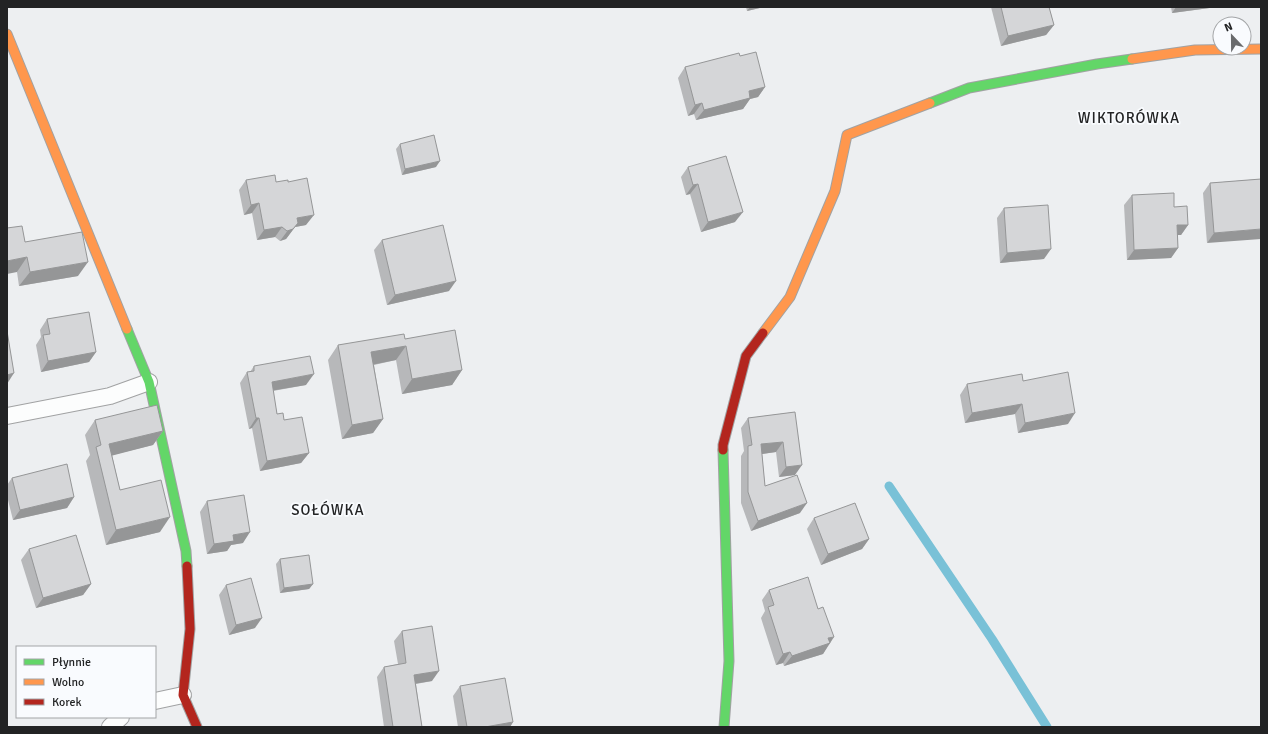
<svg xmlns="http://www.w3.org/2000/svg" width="1268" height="734" viewBox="0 0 1268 734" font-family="Signika,sans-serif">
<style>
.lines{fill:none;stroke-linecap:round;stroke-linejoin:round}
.stream{stroke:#79c1d7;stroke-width:9}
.lane-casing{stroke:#a1a2a3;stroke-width:18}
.fast-casing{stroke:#a1a2a3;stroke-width:11}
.slow-casing{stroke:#a1a2a3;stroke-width:11}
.jam-casing{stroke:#a1a2a3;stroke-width:11}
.lane{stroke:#fcfdfd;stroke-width:16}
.fast{stroke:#63d668;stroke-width:9}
.slow{stroke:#ff974d;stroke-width:9}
.jam{stroke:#b3261e;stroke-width:9}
.wall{fill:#b7b8ba}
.shaded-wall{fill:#959697}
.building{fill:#d5d6d8;stroke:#959697}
.labels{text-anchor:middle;stroke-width:3.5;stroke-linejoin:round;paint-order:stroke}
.neighbourhood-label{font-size:15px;letter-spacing:1px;fill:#222324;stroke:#f9fbfe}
</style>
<rect width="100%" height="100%" fill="#edeff1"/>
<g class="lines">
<polyline class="stream" points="889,486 992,639 1047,727"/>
<defs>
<g id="lane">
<polyline points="7,416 110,396 149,382"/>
<polyline points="155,701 183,695"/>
<polyline points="110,727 121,717"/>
</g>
<g id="fast">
<polyline points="930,103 969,88 1097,64 1132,59"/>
<polyline points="127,329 149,382 186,551 187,566"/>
<polyline points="723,450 729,661 724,727"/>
</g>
<g id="slow">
<polyline points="7,34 127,329"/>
<polyline points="1132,59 1195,50 1261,49"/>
<polyline points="763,333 790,297 835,191 847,135 930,103"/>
</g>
<g id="jam">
<polyline points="723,450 723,445 746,356 763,333"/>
<polyline points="187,566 190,629 183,695 197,727"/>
</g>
</defs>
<use href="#lane" class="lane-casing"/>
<use href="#fast" class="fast-casing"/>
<use href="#slow" class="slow-casing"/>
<use href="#jam" class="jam-casing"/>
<use href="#lane" class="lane"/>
<use href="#fast" class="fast"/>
<use href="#slow" class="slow"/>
<use href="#jam" class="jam"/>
</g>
<g class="wall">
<polygon points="746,7 764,7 747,11"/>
<polygon points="991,7 1049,7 1054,25 1046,35 1001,46"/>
<polygon points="1171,7 1217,7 1172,13"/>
<polygon points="740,56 765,87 758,97 750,99 743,109 696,120 694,114 688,116 678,78 685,67"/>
<polygon points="400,144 436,167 402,175 396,149"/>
<polygon points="688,167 735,222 701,232 690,194 686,195 681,177"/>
<polygon points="1261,179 1207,243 1203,193 1210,183"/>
<polygon points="246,180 276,182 306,225 295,227 286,239 280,241 275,237 257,240 252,213 244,215 239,190"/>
<polygon points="1132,195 1174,207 1188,225 1181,235 1178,235 1178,248 1171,258 1127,260 1124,205"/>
<polygon points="1004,208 1044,259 1000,263 997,218"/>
<polygon points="382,240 449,291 387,305 374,250"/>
<polygon points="25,242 78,276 19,286 17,272"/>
<polygon points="47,319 96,352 89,362 41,372 36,345 41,337 40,330"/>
<polygon points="405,339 462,370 452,385 402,394 396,360 374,365 383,419 373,433 342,439 328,360 338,345"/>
<polygon points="254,366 306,385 273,391 277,414 284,420 309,453 301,463 260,471 252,428 249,429 240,383 247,372 250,372"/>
<polygon points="1023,381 1068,424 1018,433 1015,414 965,423 960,395 967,384"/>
<polygon points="795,412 795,475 779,477 776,452 762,454 765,486 800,513 751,531 741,503 741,456 744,451 741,428 748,418"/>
<polygon points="95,420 163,431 153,445 112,455 120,490 160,532 106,545 86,461 90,455 85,435"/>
<polygon points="12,478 74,497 67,508 13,520 7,496 7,485"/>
<polygon points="207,501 243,543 231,545 227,551 207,554 200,512"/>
<polygon points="814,518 869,539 862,549 821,565 807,529"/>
<polygon points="29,549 91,584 83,595 36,608 21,560"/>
<polygon points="280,559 313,584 309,589 280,593 276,564"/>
<polygon points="226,585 255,628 229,635 219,595"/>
<polygon points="769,590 830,642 823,654 784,666 783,663 776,665 761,618 765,611 762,600"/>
<polygon points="402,631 432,681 416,684 422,727 384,727 377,677 384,667 398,664 394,641"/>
<polygon points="460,686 513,722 510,727 458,727 453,696"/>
</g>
<g class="shaded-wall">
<polygon points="750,7 764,7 747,11"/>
<polygon points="1176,7 1217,7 1172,13"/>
<polygon points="1054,25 1046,35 1001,46 1008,36"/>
<polygon points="765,87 758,97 750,99 743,109 696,120 704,110 749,91"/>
<polygon points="702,103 694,114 688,116 695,105"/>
<polygon points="440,161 436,167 402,175 405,169"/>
<polygon points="698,184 690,194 686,195 693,185"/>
<polygon points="259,203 252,213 244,215 251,205"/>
<polygon points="743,212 735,222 701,232 708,222"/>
<polygon points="314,215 306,225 295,227 286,239 280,241 297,218"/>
<polygon points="1177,225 1188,225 1181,235 1170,235"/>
<polygon points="282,227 275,237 257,240 264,230"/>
<polygon points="1261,229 1261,239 1207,243 1214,233"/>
<polygon points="1178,248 1171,258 1127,260 1134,250"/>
<polygon points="1051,249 1044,259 1000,263 1007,253"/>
<polygon points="27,257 17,272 7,274 7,261"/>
<polygon points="88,262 78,276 19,286 30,272"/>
<polygon points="456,281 449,291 387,305 395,295"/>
<polygon points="406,346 396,360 361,367 371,352"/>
<polygon points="96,352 89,362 41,372 48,361"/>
<polygon points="462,370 452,385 402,394 412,379"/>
<polygon points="14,373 7,384 7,375"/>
<polygon points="314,374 306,385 264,392 272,382"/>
<polygon points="1022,404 1015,414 965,423 972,413"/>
<polygon points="1075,413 1068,424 1018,433 1025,423"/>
<polygon points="256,418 259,418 252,428 249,429"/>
<polygon points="383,419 373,433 342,439 352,425"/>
<polygon points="163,431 153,445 99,459 109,444"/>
<polygon points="783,442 776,452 754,455 761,444"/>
<polygon points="309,453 301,463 260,471 267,461"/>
<polygon points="802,465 795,475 779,477 786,467"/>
<polygon points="74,497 67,508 13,520 20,510"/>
<polygon points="807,503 800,513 751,531 758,521"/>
<polygon points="170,517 160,532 106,545 116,530"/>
<polygon points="250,532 243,543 231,545 227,551 207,554 214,544 233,535"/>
<polygon points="869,539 862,549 821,565 828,554"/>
<polygon points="91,584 83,595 36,608 43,598"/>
<polygon points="313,584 309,589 280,593 284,588"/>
<polygon points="262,618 255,628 229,635 236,625"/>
<polygon points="834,637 823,654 784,666 792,656 828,638"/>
<polygon points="790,652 783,663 776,665 783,654"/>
<polygon points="439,671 432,681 407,685 414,675"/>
<polygon points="513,722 510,727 485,727"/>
</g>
<g class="building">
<polygon points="1001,7 1049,7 1054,25 1008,36"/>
<polygon points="756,52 765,87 749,91 750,98 704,110 702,103 695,105 685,67 739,53 740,56"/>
<polygon points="434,135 440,161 405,169 400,144"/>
<polygon points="726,156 743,212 708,222 698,184 693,185 688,167"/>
<polygon points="275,175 276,182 288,180 288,182 307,178 314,215 297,218 298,223 293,229 287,231 282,227 264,230 259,203 251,205 246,180"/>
<polygon points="1261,179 1261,229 1214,233 1210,183"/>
<polygon points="1174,193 1174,207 1187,206 1188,225 1177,225 1178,248 1134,250 1132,195"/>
<polygon points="1048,205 1051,249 1007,253 1004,208"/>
<polygon points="443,225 456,281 395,295 382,240"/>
<polygon points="22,226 25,242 82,232 88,262 30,272 27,257 7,261 7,228"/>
<polygon points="89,312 96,352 48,361 43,335 50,334 47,319"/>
<polygon points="455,330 462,370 412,379 406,346 371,352 383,419 352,425 338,345 404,334 405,339"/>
<polygon points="7,331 14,373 7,375"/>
<polygon points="310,356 314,374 272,382 277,414 283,413 284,420 302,417 309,453 267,461 259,418 256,418 247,372 254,371 254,366"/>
<polygon points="1068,372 1075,413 1025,423 1022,404 972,413 967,384 1022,374 1023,381"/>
<polygon points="157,405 163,431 109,444 120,490 161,480 170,517 116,530 96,447 101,445 95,420"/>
<polygon points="795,412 802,465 786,467 783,442 761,444 765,486 797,475 807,503 758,521 748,492 748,446 752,445 748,418"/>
<polygon points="67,464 74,497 20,510 12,478"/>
<polygon points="244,495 250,532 233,535 234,541 214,544 207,501"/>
<polygon points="855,503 869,539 828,554 814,518"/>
<polygon points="76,535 91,584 43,598 29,549"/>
<polygon points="309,555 313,584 284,588 280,559"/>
<polygon points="808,577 818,609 823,607 834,637 828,638 830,643 792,656 790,652 783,654 768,607 774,605 769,590"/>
<polygon points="251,578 262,618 236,625 226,585"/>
<polygon points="432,626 439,671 414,675 422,727 393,727 384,667 406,663 402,631"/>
<polygon points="505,678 513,722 485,727 467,727 460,686"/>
</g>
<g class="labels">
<g class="neighbourhood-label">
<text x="1129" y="123">WIKTORÓWKA</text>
<text x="328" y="515">SOŁÓWKA</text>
</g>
</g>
<rect width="1268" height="734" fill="none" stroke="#222324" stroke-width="16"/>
<rect x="16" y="646" width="140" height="72" fill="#f9fbfe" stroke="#a3a5a7"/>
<rect x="24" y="659" width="20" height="6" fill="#63d668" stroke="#a3a5a7"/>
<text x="52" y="666" font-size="12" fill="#222324">Płynnie</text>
<rect x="24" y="679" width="20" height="6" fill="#ff974d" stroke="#a3a5a7"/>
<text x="52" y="686" font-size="12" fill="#222324">Wolno</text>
<rect x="24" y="699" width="20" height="6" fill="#b3261e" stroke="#a3a5a7"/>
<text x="52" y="706" font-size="12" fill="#222324">Korek</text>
<g transform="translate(1232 36) rotate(338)"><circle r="19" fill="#f9fbfe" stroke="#a3a5a7"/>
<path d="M0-3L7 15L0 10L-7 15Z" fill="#696a6c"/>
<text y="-6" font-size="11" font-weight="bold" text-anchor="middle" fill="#222324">N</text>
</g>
</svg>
